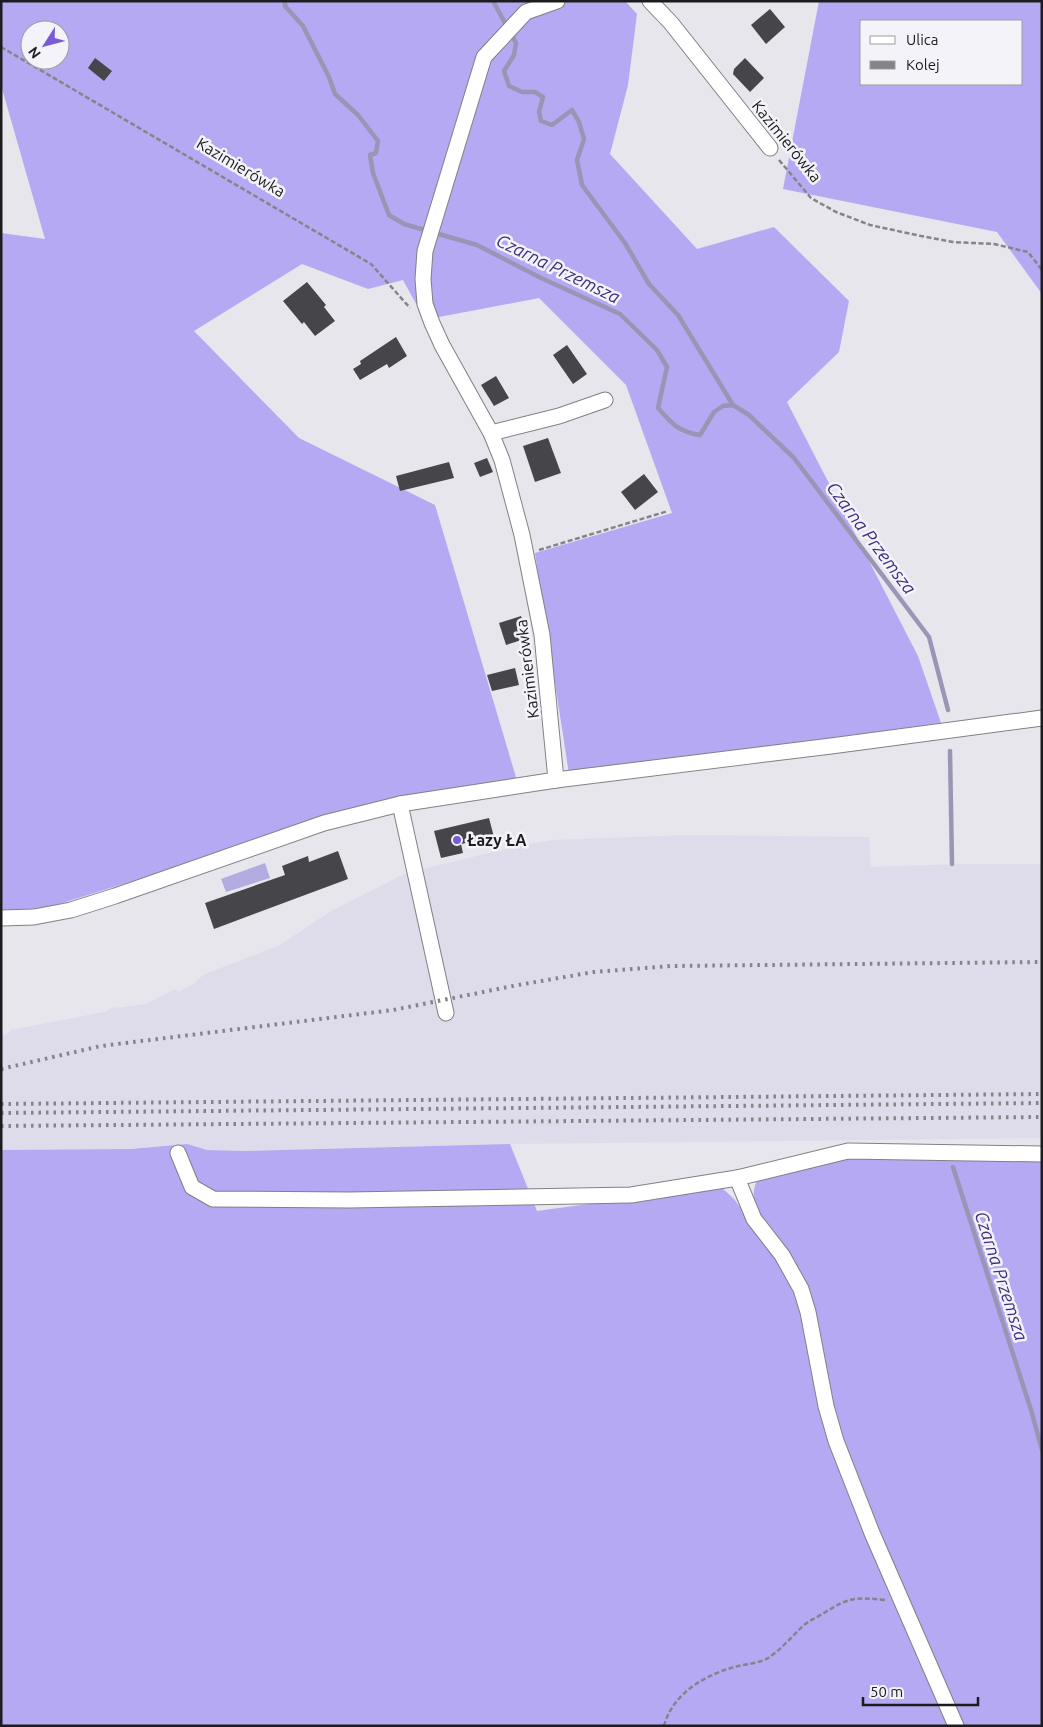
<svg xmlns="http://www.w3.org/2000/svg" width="1043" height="1727" viewBox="0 0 1043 1727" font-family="Ubuntu,sans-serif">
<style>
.built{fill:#dedcea}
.green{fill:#b3ace0}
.forest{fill:#b4a9f2;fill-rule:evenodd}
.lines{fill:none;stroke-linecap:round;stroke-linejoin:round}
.stream{stroke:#9995b5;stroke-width:4.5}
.building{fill:#45454a}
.minor-casing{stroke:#808085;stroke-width:17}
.path{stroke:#858589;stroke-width:2.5;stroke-dasharray:5 2.5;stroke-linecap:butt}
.minor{stroke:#fff;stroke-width:15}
.rail{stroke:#848488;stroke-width:4;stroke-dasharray:2.5 5;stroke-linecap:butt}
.poi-dot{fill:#785bd5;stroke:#f3f3f9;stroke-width:2}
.labels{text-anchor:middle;stroke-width:5;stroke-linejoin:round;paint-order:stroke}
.street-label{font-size:16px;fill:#1c1c1e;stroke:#f3f3f9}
.poi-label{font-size:16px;font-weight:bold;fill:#1c1c1e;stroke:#f3f3f9;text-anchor:start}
.water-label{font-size:18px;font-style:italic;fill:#422d7f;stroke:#f3f3f9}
</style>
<rect width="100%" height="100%" fill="#e6e6ec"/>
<polygon class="built" points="688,835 869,837 871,867 961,864 1042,864 1042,1138 510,1144 244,1151 207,1150 187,1144 131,1149 1,1150 1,1035 7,1034 11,1030 104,1012 114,1007 117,1008 146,1004 175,989 179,992 195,983 203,975 280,945 331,911 406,873 514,847 552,840"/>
<polygon class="green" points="265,863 270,878 226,892 221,879"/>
<g class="forest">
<path d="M1,1H625L637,14L628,85L610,154L697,249L774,227L849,301L839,352L787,402L918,656L941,723L569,774L535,553L672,513L626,385L539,298L439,317L419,309L403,280L368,289L302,264L194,331L299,438L435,505L518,784L403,796L37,911H1V233L45,239L1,85ZM30,30H60V60H30Z"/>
<path d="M819,1H1042V294L997,232L783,189ZM862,21H1022V84H862Z"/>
<path d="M848,1143L1042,1149V1726H963L875,1528L837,1427L811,1302L757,1211C753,1198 752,1190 758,1178Z"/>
<polygon points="187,1144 207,1150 244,1151 510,1144 537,1211 720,1186 734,1199 782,1264 798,1300 851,1497 947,1726 1,1726 1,1150 131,1149"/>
</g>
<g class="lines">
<g class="stream">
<path d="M285,1V6L303,26L329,77L335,94L358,115L378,141L376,153L370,155L373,173L389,215L404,224L477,245L541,278L620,314L657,350L667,367L658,408C672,424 679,432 700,435L714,412L723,406L733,405L749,415L794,458L929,637L948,710"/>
<polyline points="493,1 516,43 514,55 504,71 509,86 522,92 535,92 543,97 539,112 541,121 552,125 572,110 579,122 584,139 577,160 582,185 625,243 649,284 678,315 733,405"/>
<polyline points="950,751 952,864"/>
<polyline points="953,1167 1031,1410 1042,1450"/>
</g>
</g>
<g class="building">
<polygon points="770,9 785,27 766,44 751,25"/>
<polygon points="95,58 112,71 104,81 88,68"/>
<polygon points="745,58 764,78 750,92 733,74 734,69"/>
<polygon points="307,282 326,305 324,307 335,321 315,336 304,322 302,324 283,301"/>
<polygon points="396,337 407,356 389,368 387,364 360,380 353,369 361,364 360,361"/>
<polygon points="567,345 587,374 573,384 553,355"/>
<polygon points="496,376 509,398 494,406 481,385"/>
<polygon points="548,438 561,473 535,482 523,446"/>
<polygon points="487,458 493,472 480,477 474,463"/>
<polygon points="449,462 454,478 400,491 396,476"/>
<polygon points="644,474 658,492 635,510 621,492"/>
<polygon points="521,616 528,638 506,645 499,623"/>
<polygon points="515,668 519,685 492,691 487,675"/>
<polygon points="489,818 494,837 461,844 463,853 441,858 434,831"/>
<polygon points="338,851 348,879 214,929 205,903 285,875 282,866 308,856 309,862"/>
</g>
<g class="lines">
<defs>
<g id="minor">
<polyline points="650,1 671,23 770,148"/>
<polyline points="491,433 559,416 605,400"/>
<polyline points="556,780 542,635 522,535 502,460 491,433 442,345 432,323 425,304 423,279 425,251 484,57 526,12 557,1"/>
<polyline points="400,804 446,1013"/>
<polyline points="1,918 34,917 71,910 115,896 324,823 400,804 556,780 831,746 1042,718"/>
<polyline points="178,1153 192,1187 213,1199 349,1200 631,1195 737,1178 848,1151 1042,1154"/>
<polyline points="737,1178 754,1219 782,1255 801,1289 808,1312 826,1406 836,1441 872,1533 956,1726"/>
</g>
</defs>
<use href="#minor" class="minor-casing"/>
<g class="path">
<polyline points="1,47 371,264 410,308"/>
<polyline points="779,160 811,198 836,212 870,225 921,236 953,242 994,244 1028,252 1042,270"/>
<polyline points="539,550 668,511"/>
<path d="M664,1726C673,1692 707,1674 738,1666C747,1664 760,1663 768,1658C782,1649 792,1636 804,1625C810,1620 818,1617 824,1613C849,1597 856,1597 885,1600"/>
</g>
<use href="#minor" class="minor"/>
<g class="rail">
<polyline points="1,1069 101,1046 393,1010 518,985 594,972 671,966 1042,962"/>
<polyline points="1,1104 1042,1094"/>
<polyline points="1,1113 1042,1103"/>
<polyline points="1,1126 1042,1117"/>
</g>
</g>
<circle class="poi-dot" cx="457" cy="840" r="5"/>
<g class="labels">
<g class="street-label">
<text transform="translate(787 141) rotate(51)" y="6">Kazimierówka</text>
<text transform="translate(241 167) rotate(31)" y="6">Kazimierówka</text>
<text transform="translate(527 669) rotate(-97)" y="6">Kazimierówka</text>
</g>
<g class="poi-label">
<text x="467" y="846">Łazy ŁA</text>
</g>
<g class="water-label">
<text transform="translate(558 269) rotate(26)" y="6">Czarna Przemsza</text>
<text transform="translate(871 538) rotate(53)" y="6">Czarna Przemsza</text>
<text transform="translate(1001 1276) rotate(72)" y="6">Czarna Przemsza</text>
</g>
</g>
<rect width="1043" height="1727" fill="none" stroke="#1c1c1e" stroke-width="5"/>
<rect x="860" y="20" width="162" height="65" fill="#f3f3f9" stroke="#9d9da1"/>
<rect x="870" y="36" width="25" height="8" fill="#ffffff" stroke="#9d9da1"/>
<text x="906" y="45" font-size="15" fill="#1c1c1e">Ulica</text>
<rect x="870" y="61" width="25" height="8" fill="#848488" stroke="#9d9da1"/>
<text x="906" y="70" font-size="15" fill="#1c1c1e">Kolej</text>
<g transform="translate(45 45) rotate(234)"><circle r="24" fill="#f3f3f9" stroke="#9d9da1"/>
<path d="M0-4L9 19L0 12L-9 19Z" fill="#785bd5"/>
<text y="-8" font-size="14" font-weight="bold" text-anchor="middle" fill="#1c1c1e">N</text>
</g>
<path d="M863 1697v8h115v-8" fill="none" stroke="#1c1c1e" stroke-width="2.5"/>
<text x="870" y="1697" font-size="15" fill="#1c1c1e" stroke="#f3f3f9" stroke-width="4" paint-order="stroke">50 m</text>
</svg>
